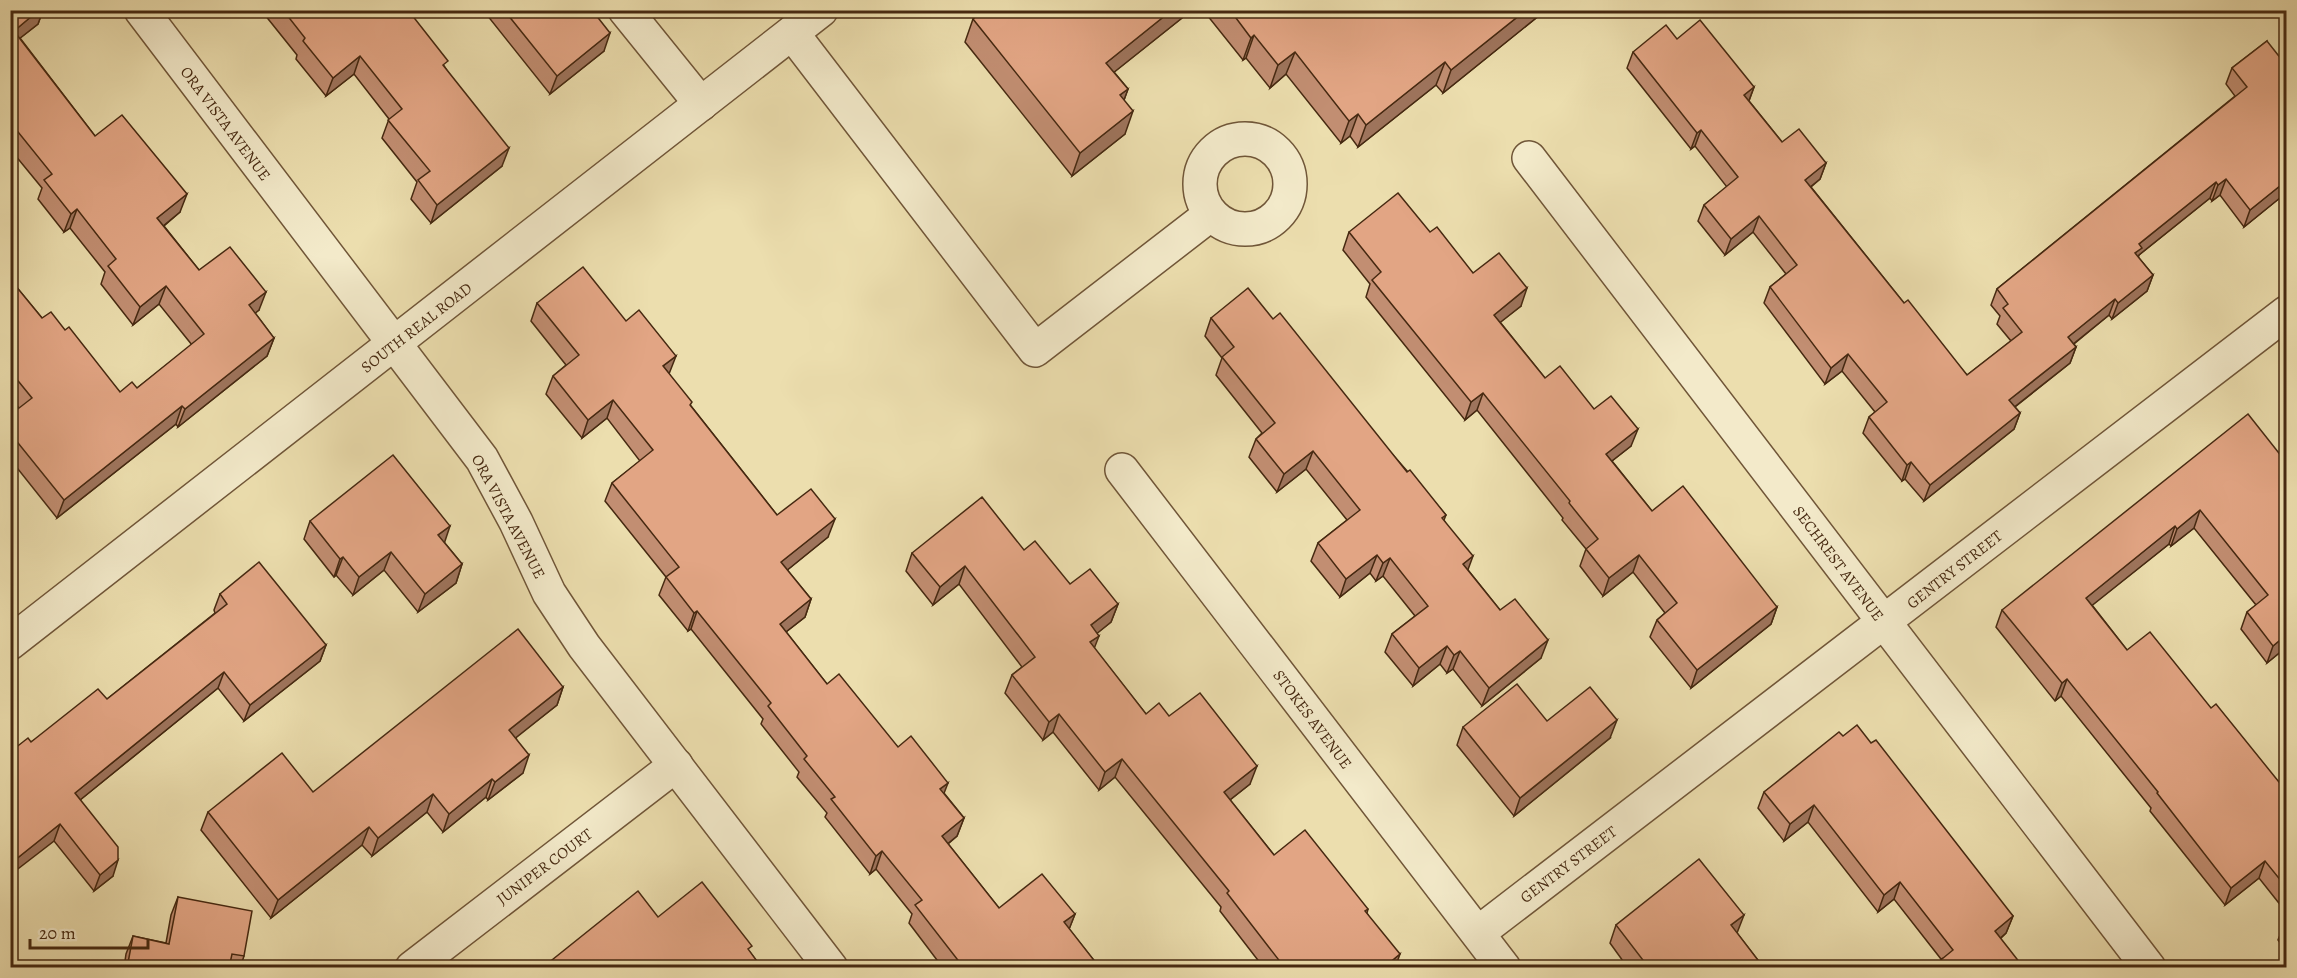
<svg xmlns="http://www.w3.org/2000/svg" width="2297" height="978" viewBox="0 0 2297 978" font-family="Alegreya,serif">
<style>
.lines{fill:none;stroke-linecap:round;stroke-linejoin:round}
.minor-casing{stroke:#705638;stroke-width:36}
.tertiary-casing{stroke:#705638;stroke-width:36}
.minor{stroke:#f3eaca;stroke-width:33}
.tertiary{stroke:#f3eaca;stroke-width:33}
.wall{fill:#c28e72;stroke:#462911;stroke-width:1.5}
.shaded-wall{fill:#9e745c;stroke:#462911;stroke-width:1.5}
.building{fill:#e2a584;stroke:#462911;stroke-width:1.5}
.labels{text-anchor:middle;stroke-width:4.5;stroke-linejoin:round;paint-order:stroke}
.street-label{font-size:16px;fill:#462911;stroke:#f3eaca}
</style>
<rect width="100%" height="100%" fill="#ecdeae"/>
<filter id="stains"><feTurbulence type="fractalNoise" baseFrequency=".00333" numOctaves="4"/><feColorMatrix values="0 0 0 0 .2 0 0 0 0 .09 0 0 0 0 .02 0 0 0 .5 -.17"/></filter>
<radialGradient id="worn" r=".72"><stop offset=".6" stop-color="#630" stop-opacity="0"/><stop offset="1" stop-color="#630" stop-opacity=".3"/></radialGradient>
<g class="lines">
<defs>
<g id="minor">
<polyline points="141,10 482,459 516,522 549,593 584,646 831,968"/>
<polyline points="625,10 701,104"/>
<polyline points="792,33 1035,350 1211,214"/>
<circle cx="1245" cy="184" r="45"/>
<polyline points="1529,158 2149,968"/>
<polyline points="1122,470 1504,968"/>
<polyline points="1478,933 2286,313"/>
<polyline points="412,968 676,765"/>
</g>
<polyline id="tertiary" points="10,643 821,10"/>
</defs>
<use href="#minor" class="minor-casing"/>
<use href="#tertiary" class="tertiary-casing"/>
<use href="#minor" class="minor"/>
<use href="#tertiary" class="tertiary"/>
</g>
<g class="wall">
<polygon points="10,10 43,10 38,24 20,38 95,136 180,212 164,226 199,270 259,310 255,313 274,338 267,356 178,427 176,424 57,518 10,459 10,415 19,408 10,398 10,279 42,318 65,330 120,392 137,388 192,345 159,304 133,325 101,284 105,272 70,228 64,232 38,199 42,188 10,149"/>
<polygon points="267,10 408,10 446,69 502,166 431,223 411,199 417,182 382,138 389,119 354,74 326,96 296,59 297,55 265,15"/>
<polygon points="483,10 592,10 604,51 550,94"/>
<polygon points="984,10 1192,10 1114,72 1128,89 1124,100 1125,134 1072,176 965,42 973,19"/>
<polygon points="1203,10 1546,10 1443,93 1436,85 1358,147 1350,136 1341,143 1286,74 1270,88 1246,58 1243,60"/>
<polygon points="1677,39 1754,87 1749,101 1782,142 1826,163 1820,179 1811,187 1904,303 1967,375 2011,341 1997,324 2000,316 1991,305 1997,289 2235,96 2226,84 2232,68 2267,41 2286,193 2244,227 2220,195 2212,201 2210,198 2139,255 2138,257 2153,275 2147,291 2112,319 2109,315 2074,344 2076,347 2070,363 2015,407 2020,413 2014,429 1924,501 1905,479 1902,481 1863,433 1869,417 1875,412 1842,371 1825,384 1764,303 1770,287 1786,274 1753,232 1725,255 1698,221 1704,205 1727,187 1695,146 1691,149 1627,68 1633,52"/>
<polygon points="1349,232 1430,232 1473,273 1521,306 1500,322 1545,378 1594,409 1631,446 1612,461 1652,511 1777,607 1771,624 1691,688 1650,637 1657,620 1665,613 1633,572 1603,596 1580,566 1586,549 1562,520 1563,518 1477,410 1465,420 1366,297 1370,284 1343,250"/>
<polygon points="537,303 669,374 691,406 777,515 828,537 787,570 811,599 805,617 786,632 827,684 898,747 944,793 964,818 957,836 948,844 999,908 1075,914 1069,929 1100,968 943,968 909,923 912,914 876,869 870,874 825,817 827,813 797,777 799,772 761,724 763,719 691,629 688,631 659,595 666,577 605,501 612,483 640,461 607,418 582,438 546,394 553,376 566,365 531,321"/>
<polygon points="1211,318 1273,319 1446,515 1444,520 1468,570 1500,610 1541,658 1482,706 1453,669 1447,673 1440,664 1413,686 1385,652 1392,634 1415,616 1383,576 1376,581 1370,573 1340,597 1311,561 1318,543 1347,520 1306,469 1277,492 1249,457 1256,439 1262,433 1216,375 1222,358 1205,336"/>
<polygon points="2286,462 2286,653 2284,649 2267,663 2241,629 2247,612 2256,605 2194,528 2171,546 2169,544 2092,605 2127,650 2211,708 2283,787 2286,788 2286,912 2259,878 2225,905 2150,811 2151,808 2061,696 2055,701 1996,627 2002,610"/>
<polygon points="310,521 444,542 462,564 456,583 418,612 384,570 353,595 336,575 334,577 304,539"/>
<polygon points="1024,550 1070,584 1118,604 1111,622 1097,633 1094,648 1146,714 1169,716 1250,784 1230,800 1274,855 1368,909 1367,913 1395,968 1264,968 1220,911 1221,907 1115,777 1099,790 1053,732 1043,740 1005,693 1012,675 1022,667 959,584 933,605 906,571 912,553"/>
<polygon points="220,594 326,645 320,661 244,721 218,688 80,800 113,876 94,891 54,841 31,742 107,699 215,613 214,610"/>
<polygon points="563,687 557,705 516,737 523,773 488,800 486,797 443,832 427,812 372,856 362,845 271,918 201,830 208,812 313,792"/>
<polygon points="1463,727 1610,738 1514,816 1457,745"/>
<polygon points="1843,736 2013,916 2006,933 2001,938 1941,959 1894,899 1878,912 1808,822 1784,841 1758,808 1764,792"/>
<polygon points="178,897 244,956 240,968 124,968 126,954 133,936 166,943 171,915"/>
<polygon points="658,917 750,952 762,968 542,968"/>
<polygon points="2286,922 2286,951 2278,940 2285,923"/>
<polygon points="1616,925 1737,933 1764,968 1628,968 1610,943"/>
</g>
<g class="shaded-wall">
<polygon points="39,10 43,10 38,24 10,46 14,31"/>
<polygon points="1172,10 1192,10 1098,85 1106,63"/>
<polygon points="1526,10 1546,10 1443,93 1451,70"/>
<polygon points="610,33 604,51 550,94 557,76"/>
<polygon points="1254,35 1246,58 1243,60 1251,38"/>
<polygon points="1295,52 1286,74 1270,88 1278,65"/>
<polygon points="360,56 354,74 326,96 333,78"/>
<polygon points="1445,62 1436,85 1358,147 1366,125"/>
<polygon points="1754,87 1748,103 1744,95"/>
<polygon points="1128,89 1120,111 1120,95"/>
<polygon points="1133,111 1125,134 1072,176 1080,153"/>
<polygon points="1358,114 1350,136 1341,143 1349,121"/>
<polygon points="1701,130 1695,146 1691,149 1697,133"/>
<polygon points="509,148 502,166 431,223 437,205"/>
<polygon points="1826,163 1820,179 1799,196 1805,180"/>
<polygon points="2226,179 2220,195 2212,201 2218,185"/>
<polygon points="2286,181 2286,193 2244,227 2250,210"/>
<polygon points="2216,182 2210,198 2139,255 2136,264 2129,270 2139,244"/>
<polygon points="187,194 180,212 151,236 157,218"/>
<polygon points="77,209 70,228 64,232 71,214"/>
<polygon points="1759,216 1753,232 1725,255 1731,239"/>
<polygon points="2153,275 2147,291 2112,319 2118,303"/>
<polygon points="166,286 159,304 133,325 140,307"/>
<polygon points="1527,288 1521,306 1488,332 1494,315"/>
<polygon points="266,292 259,310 242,324 249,305"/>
<polygon points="2115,299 2109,315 2062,353 2068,337"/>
<polygon points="274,338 267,356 178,427 185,409"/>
<polygon points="2076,347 2070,363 2003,416 2009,400"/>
<polygon points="1848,354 1842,371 1825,384 1831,368"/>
<polygon points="676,356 669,374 663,366"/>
<polygon points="1483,393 1477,410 1465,420 1471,402"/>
<polygon points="613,400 607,418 582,438 588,420"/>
<polygon points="182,406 176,424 57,518 64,500"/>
<polygon points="2020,413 2014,429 1924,501 1930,485"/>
<polygon points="1638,429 1631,446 1599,471 1606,454"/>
<polygon points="1313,451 1306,469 1277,492 1284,474"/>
<polygon points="1911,462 1905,479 1902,481 1907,465"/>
<polygon points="2200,510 2194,528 2171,546 2177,529"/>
<polygon points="835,519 828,537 775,580 781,562"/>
<polygon points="450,526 444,544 438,535"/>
<polygon points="2175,526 2169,544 2080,615 2086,598"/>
<polygon points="391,552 384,570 353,595 359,577"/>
<polygon points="1377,555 1370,573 1340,597 1346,579"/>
<polygon points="1639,555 1633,572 1603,596 1609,578"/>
<polygon points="1473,556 1466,575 1463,564"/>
<polygon points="343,557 336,575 334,577 340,559"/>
<polygon points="1390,558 1383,576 1376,581 1383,563"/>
<polygon points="462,564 456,583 418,612 425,594"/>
<polygon points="965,566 959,584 933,605 940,587"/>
<polygon points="811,599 805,617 773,642 780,624"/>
<polygon points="1118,604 1111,622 1084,644 1091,625"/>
<polygon points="1777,607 1771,624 1691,688 1697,670"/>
<polygon points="697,611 691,629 688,631 694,613"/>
<polygon points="2286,635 2286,642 2284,649 2267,663 2273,646"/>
<polygon points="1099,636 1092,654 1090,642"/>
<polygon points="1548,640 1541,658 1482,706 1489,688"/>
<polygon points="326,645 320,661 244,721 250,705"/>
<polygon points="1447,646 1440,664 1413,686 1419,668"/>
<polygon points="1460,651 1453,669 1447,673 1454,655"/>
<polygon points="224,672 218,688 69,809 75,793"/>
<polygon points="2067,679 2061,696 2055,701 2062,683"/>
<polygon points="563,687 557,705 503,748 509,730"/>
<polygon points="1059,714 1053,732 1043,740 1049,722"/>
<polygon points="1617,720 1610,738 1514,816 1520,798"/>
<polygon points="529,755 523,773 488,800 495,782"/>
<polygon points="1122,759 1115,777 1099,790 1105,772"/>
<polygon points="1257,766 1250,784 1217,810 1224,792"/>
<polygon points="492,779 486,797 443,832 449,814"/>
<polygon points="948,783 941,801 940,789"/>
<polygon points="433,794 427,812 372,856 378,838"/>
<polygon points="1814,805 1808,822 1784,841 1790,824"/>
<polygon points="964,818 957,836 935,854 942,836"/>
<polygon points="60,824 54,841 10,875 10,864"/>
<polygon points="369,827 362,845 271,918 278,900"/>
<polygon points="882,851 876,869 870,874 876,856"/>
<polygon points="118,860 113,876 94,891 100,875"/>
<polygon points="2265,861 2259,878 2225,905 2231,888"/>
<polygon points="1900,882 1894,899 1878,912 1884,895"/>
<polygon points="1075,914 1068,932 1064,922"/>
<polygon points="1744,915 1737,933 1724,943 1731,925"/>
<polygon points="2013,916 2006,933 1989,948 1995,931"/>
<polygon points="1400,954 1395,968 1383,968"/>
<polygon points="702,961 700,968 694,968"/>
</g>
<g class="building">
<polygon points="10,10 39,10 14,31 95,136 122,115 187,194 157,218 199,270 230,247 266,292 249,305 274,338 185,409 182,406 64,500 10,433 10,415 32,398 10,371 10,279 42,318 51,312 65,330 69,327 120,392 132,382 137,388 204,334 166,286 140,307 108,266 116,259 77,209 71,214 44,180 52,174 10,122"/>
<polygon points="283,10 408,10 448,61 443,65 509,148 437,205 418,180 430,171 388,120 402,109 360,56 333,78 303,41 305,38"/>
<polygon points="504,10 592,10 610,33 557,76"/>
<polygon points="984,10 1172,10 1106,63 1128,89 1120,95 1133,111 1080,153 973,19"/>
<polygon points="1230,10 1526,10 1451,70 1445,62 1366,125 1358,114 1349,121 1295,52 1278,65 1254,35 1251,38"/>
<polygon points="1700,20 1754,87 1744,95 1782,142 1799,129 1826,163 1805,180 1904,303 1908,300 1967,375 2022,332 2003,308 2008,304 1997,289 2247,87 2232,68 2267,41 2282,60 2286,56 2286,181 2250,210 2226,179 2218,185 2216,182 2139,244 2142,248 2135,253 2153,275 2118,303 2115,299 2068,337 2076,347 2009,400 2020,413 1930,485 1911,462 1907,465 1869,417 1887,402 1848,354 1831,368 1770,287 1797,265 1759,216 1731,239 1704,205 1738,177 1701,130 1697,133 1633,52 1666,25 1677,39"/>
<polygon points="1398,193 1430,232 1437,227 1473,273 1499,253 1527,288 1494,315 1545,378 1560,366 1594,409 1611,396 1638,429 1606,454 1652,511 1683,486 1777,607 1697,670 1657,620 1677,603 1639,555 1609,578 1586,549 1598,539 1569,503 1570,501 1483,393 1471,402 1372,280 1381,272 1349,232"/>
<polygon points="583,267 626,321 639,310 676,356 663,366 692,402 690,405 777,515 811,489 835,519 781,562 811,599 780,624 827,684 839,674 898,747 911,736 948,783 940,789 964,818 942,836 999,908 1042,874 1075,914 1064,922 1100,968 964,968 915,905 922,900 882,851 876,856 831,799 835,797 804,759 807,756 768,706 771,703 697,611 694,613 666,577 679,567 612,483 653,450 613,400 588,420 553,376 579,355 537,303"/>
<polygon points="1248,288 1273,319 1280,313 1407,472 1410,470 1446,515 1442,518 1473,556 1463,564 1500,610 1515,599 1548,640 1489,688 1460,651 1454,655 1447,646 1419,668 1392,634 1428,606 1390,558 1383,563 1377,555 1346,579 1318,543 1360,510 1313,451 1284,474 1256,439 1275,423 1222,357 1234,347 1211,318"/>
<polygon points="2248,414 2286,462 2286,635 2273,646 2247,612 2268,595 2200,510 2177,529 2175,526 2086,598 2127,650 2150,632 2211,708 2216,704 2283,787 2285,786 2286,788 2286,887 2265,861 2231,888 2157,793 2158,792 2067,679 2062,683 2002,610"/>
<polygon points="393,455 450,526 438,535 462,564 425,594 391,552 359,577 343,557 340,559 310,521"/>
<polygon points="982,497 1024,550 1035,541 1070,584 1090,569 1118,604 1091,625 1099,636 1090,642 1146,714 1159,703 1169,716 1200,693 1257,766 1224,792 1274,855 1305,830 1368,909 1365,911 1400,954 1383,968 1285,968 1227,893 1229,891 1122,759 1105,772 1059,714 1049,722 1012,675 1035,657 965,566 940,587 912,553"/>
<polygon points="259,562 326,645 250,705 224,672 75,793 118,847 118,860 100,875 60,824 10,864 10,752 28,738 31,742 98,689 107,699 227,604 220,594"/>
<polygon points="518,629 563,687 509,730 529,755 495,782 492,779 449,814 433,794 378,838 369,827 278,900 208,812 282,753 313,792"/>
<polygon points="1517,684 1547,721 1590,687 1617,720 1520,798 1463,727"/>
<polygon points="1857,725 1871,743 1876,740 2013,916 1995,931 2024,968 1931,968 1953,950 1900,882 1884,895 1814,805 1790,824 1764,792 1839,732 1843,736"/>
<polygon points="1699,859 1744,915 1731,925 1764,968 1649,968 1616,925"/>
<polygon points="702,882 752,946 748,949 762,968 707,968 702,961 694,968 542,968 638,891 658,917"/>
<polygon points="178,897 252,911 244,956 232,954 229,968 127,968 133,936 169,944"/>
</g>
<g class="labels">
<g class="street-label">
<text transform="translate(226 123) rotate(53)" y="6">ORA VISTA AVENUE</text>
<text transform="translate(416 327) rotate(-38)" y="6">SOUTH REAL ROAD</text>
<text transform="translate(509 516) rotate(62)" y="6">ORA VISTA AVENUE</text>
<text transform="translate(1839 563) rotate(53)" y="6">SECHREST AVENUE</text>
<text transform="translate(1954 569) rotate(-38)" y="6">GENTRY STREET</text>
<text transform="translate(1313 719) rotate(53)" y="6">STOKES AVENUE</text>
<text transform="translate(1568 864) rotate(-37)" y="6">GENTRY STREET</text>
<text transform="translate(544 866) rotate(-37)" y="6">JUNIPER COURT</text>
</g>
</g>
<rect width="2297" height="978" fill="none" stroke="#ecdeae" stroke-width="36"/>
<rect x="12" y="12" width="2273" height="954" fill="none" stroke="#462911" stroke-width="3"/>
<rect x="18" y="18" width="2261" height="942" fill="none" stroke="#462911" stroke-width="1.5"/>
<path d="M30 939v9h118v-9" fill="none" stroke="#462911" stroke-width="3"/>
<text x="39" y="939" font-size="18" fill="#462911" stroke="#f3eaca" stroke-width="4.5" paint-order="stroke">20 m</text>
<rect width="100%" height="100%" filter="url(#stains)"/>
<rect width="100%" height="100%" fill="url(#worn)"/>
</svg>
